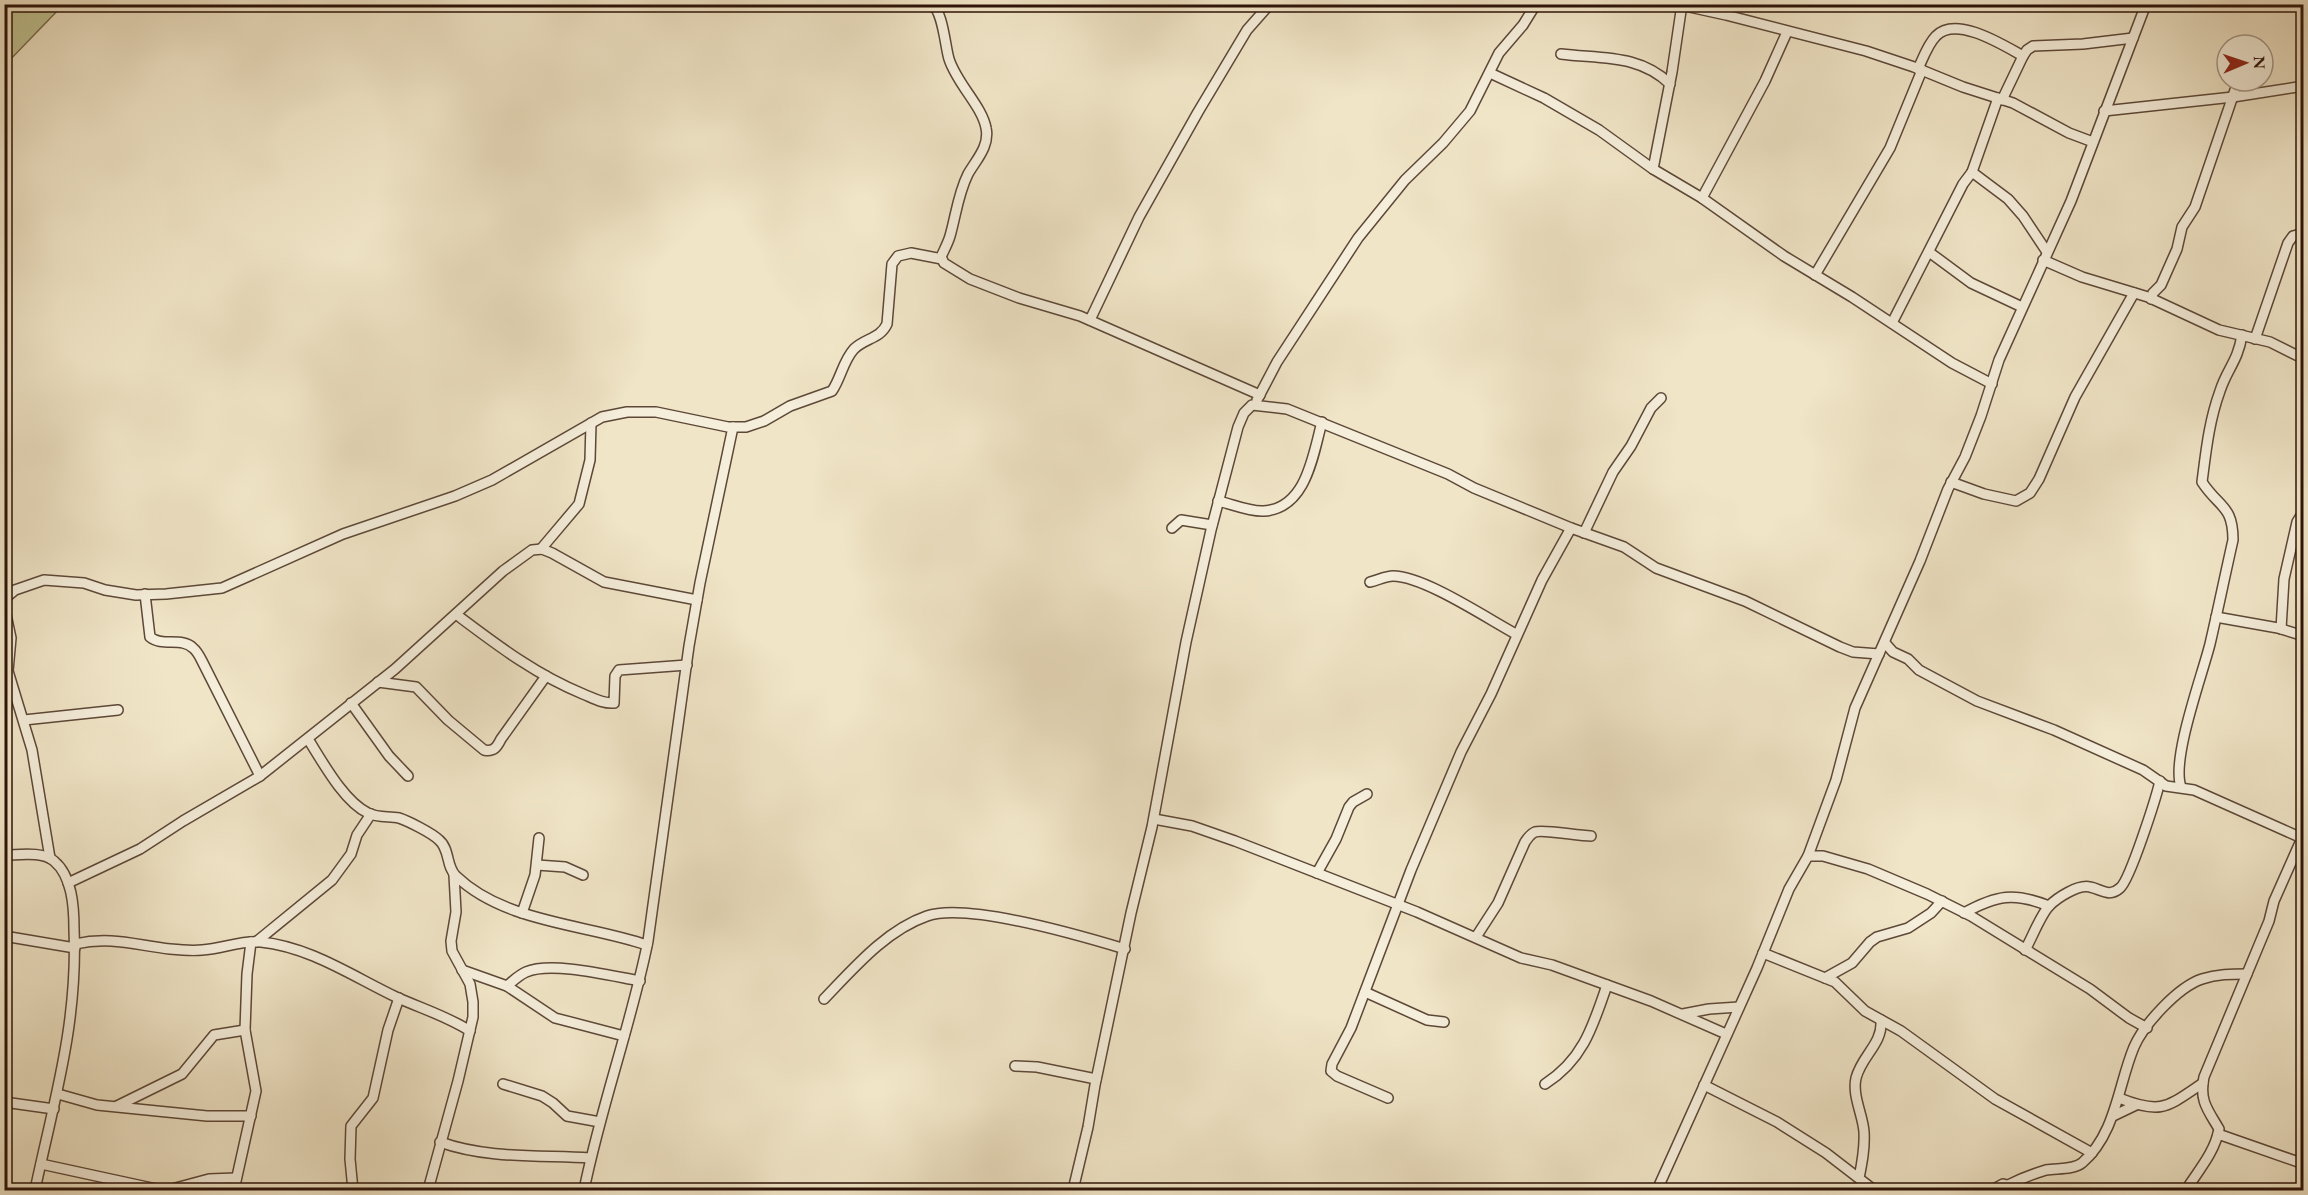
<svg xmlns="http://www.w3.org/2000/svg" width="2308" height="1195" viewBox="0 0 2308 1195" font-family="'EB Garamond',serif">
<style>
.green{fill:#c0c291;stroke:#766a4d;stroke-width:1.5}
.lines{fill:none;stroke-linecap:round;stroke-linejoin:round}
.minor-casing{stroke:#5d4838;stroke-width:12}
.minor{stroke:#f5eedb;stroke-width:9}
</style>
<rect width="100%" height="100%" fill="#f0e5c7"/>
<filter id="stains"><feTurbulence type="fractalNoise" baseFrequency=".00333" numOctaves="4"/><feColorMatrix values="0 0 0 0 .2 0 0 0 0 .09 0 0 0 0 .02 0 0 0 .5 -.17"/></filter>
<radialGradient id="worn" r=".72"><stop offset=".6" stop-color="#630" stop-opacity="0"/><stop offset="1" stop-color="#630" stop-opacity=".3"/></radialGradient>
<polygon class="green" points="5,4 63,5 5,65 4,5"/>
<g class="lines">
<defs>
<g id="minor">
<path d="M931,4C943,10 945,46 949,59C957,84 982,106 986,128C990,146 976,160 968,174C958,194 956,215 950,236C948,243 944,250 941,257L944,263L970,279L1019,298L1080,316L1260,395"/>
<polyline points="1676,4 1726,15 1866,51 1914,67 1963,87 2013,103 2069,133 2093,142"/>
<path d="M1561,54C1601,59 1639,54 1670,84"/>
<path d="M1918,69C1923,58 1928,44 1936,36C1956,15 2003,45 2023,56"/>
<polyline points="1490,73 1544,98 1599,130 1653,169 1702,198 1784,256 1852,297 1952,363 1992,384"/>
<polyline points="1998,98 1972,172 2008,199 2023,216 2047,252"/>
<polyline points="2002,100 2023,56 2027,50 2033,46 2083,44 2133,38"/>
<polyline points="2104,111 2233,97 2304,86"/>
<polyline points="1653,169 1672,72 1682,4"/>
<polyline points="1702,198 1765,81 1787,32"/>
<polyline points="1929,252 1971,283 2022,307"/>
<polyline points="2043,260 2082,277 2148,297 2219,330 2270,342 2304,359"/>
<polyline points="1815,275 1890,148 1922,70"/>
<polyline points="2151,299 2153,293 2161,285 2177,249 2182,227 2195,207 2235,90"/>
<polyline points="1090,320 1139,217 1198,112 1247,30 1270,4"/>
<polyline points="1892,323 1963,184 1972,172"/>
<polyline points="2255,339 2288,243 2293,236 2304,233"/>
<polyline points="1257,400 1277,362 1358,238 1405,180 1443,143 1470,111 1499,53 1523,25 1536,4"/>
<polyline points="1951,482 1984,494 2016,501 2030,493 2039,479 2075,397 2134,293"/>
<path d="M1218,501C1232,504 1249,512 1264,511C1307,508 1313,454 1322,422"/>
<polyline points="1172,528 1181,520 1212,525"/>
<polyline points="1584,533 1613,472 1631,446 1651,408 1661,398"/>
<polyline points="541,549 579,504 590,460 591,423"/>
<path d="M1370,582C1378,580 1386,576 1393,576C1424,576 1488,619 1516,634"/>
<path d="M145,594L150,637C162,647 182,637 193,648C197,651 200,657 202,661L260,776"/>
<path d="M4,599L15,590L44,580L84,583L105,590L136,595L166,594L222,588L343,534L455,496L492,480L602,417L627,412H656L728,427H746L764,421L790,406L832,391C841,378 843,361 854,349C865,338 880,339 887,324L892,264L898,256L911,253L942,259"/>
<polyline points="4,605 11,638 8,671 32,750 50,858"/>
<path d="M457,615C497,645 536,675 583,694C593,698 603,704 614,703L615,676L619,670L687,665"/>
<polyline points="2216,617 2278,628 2304,636"/>
<polyline points="2281,629 2284,579 2297,522 2304,511"/>
<polyline points="1885,643 1893,652 1908,659 1919,670 1977,701 2054,730 2143,770 2166,786 2194,790 2304,839"/>
<path d="M378,682L416,687L448,720L484,750C494,752 497,747 501,739L546,676"/>
<polyline points="351,703 389,756 408,776"/>
<polyline points="24,720 118,710"/>
<path d="M308,739C322,761 344,802 368,813C378,818 388,816 399,818C408,821 432,833 439,840C450,849 446,867 456,876C505,923 586,924 647,945"/>
<path d="M2181,787C2171,759 2202,676 2210,644C2218,610 2225,575 2233,540C2233,505 2219,508 2202,482C2206,451 2209,421 2220,391C2227,369 2238,361 2242,335"/>
<polyline points="1154,819 1192,826 1235,841 1417,912 1521,958 1552,965 1651,1001 1726,1034"/>
<path d="M4,855C19,855 42,851 54,861C72,876 74,906 74,929C78,1024 54,1100 35,1190"/>
<polyline points="1808,856 1823,856 1868,869 1927,894 1971,916 2090,989 2129,1018 2147,1028"/>
<polyline points="537,865 565,867 583,875"/>
<polyline points="1317,873 1336,839 1349,807 1353,802 1367,794"/>
<polyline points="68,883 140,849 183,821 260,776 395,669 503,571 532,550 542,549 552,553 604,582 697,600"/>
<polyline points="522,913 535,875 539,838"/>
<path d="M1964,913C1997,895 2014,892 2049,906"/>
<polyline points="4,936 75,948"/>
<path d="M1476,937L1498,903L1525,842C1528,838 1530,834 1535,832C1543,829 1578,836 1591,836"/>
<polyline points="256,942 332,880 351,854 357,835 371,814"/>
<path d="M75,944C111,936 135,945 170,949C180,950 192,951 202,950C222,949 241,940 261,942C310,947 352,976 396,997C420,1008 447,1016 470,1031"/>
<path d="M2025,950C2032,938 2040,916 2049,906C2057,898 2078,884 2090,887C2101,889 2109,898 2120,888C2130,880 2156,798 2160,781"/>
<polyline points="1763,953 1835,982 1865,1011 1901,1031 1995,1099 2092,1153"/>
<polyline points="462,970 507,986 555,1018 624,1036"/>
<polyline points="1825,978 1852,963 1870,942 1877,937 1908,928 1931,913 1942,901"/>
<path d="M507,986C513,981 519,975 526,972C552,961 611,976 640,981"/>
<polyline points="1365,992 1427,1020 1444,1022"/>
<path d="M824,999C853,969 886,930 927,916C967,902 1082,936 1125,949"/>
<polyline points="1683,1014 1709,1009 1739,1007"/>
<polyline points="1015,1066 1037,1067 1096,1079"/>
<polyline points="503,1084 542,1096 553,1103 567,1116 600,1122"/>
<path d="M1545,1084C1583,1060 1593,1026 1607,985"/>
<polyline points="1704,1085 1777,1122 1826,1153 1874,1190"/>
<polyline points="58,1094 97,1105 207,1116 251,1116"/>
<polyline points="1388,1098 1337,1076 1331,1071 1332,1064 1351,1028 1411,870 1461,752 1491,694 1542,580 1571,528"/>
<path d="M2119,1098C2162,1115 2167,1107 2203,1083"/>
<polyline points="4,1102 54,1109"/>
<polyline points="117,1106 182,1074 214,1035 245,1030"/>
<polyline points="2113,1116 2136,1105"/>
<polyline points="2218,1134 2304,1164"/>
<path d="M440,1142C487,1159 541,1155 590,1158"/>
<polyline points="41,1164 161,1190"/>
<path d="M1859,1178C1862,1163 1865,1148 1864,1132C1863,1115 1852,1096 1856,1078C1862,1055 1883,1044 1881,1020"/>
<path d="M2008,1185C2020,1179 2033,1174 2046,1170C2057,1168 2073,1170 2082,1163C2116,1134 2118,1085 2134,1047C2144,1024 2178,987 2202,979C2217,974 2231,974 2247,974"/>
<polyline points="168,1190 209,1179 236,1178"/>
<polyline points="234,1190 256,1091 245,1030 247,974 251,942"/>
<polyline points="353,1190 350,1159 351,1126 373,1098 388,1030 399,998"/>
<polyline points="428,1190 458,1081 473,1017 473,1002 470,984 452,951 451,941 456,912 454,875"/>
<path d="M584,1190C601,1106 631,1025 648,941L689,646L700,583L733,427"/>
<polyline points="1073,1190 1088,1127 1095,1085 1131,913 1152,827 1186,642 1211,530 1238,427 1244,413 1252,405 1287,409 1448,474 1474,488 1571,528 1624,547 1656,568 1745,601 1840,647 1853,652 1879,654"/>
<polyline points="1657,1190 1757,968 1789,889 1808,856 1836,780 1855,708 1920,561 1948,489 1965,457 1981,416 1999,360 2071,201 2146,4"/>
<polyline points="1992,1190 2003,1184 2020,1190"/>
<path d="M2186,1190C2198,1171 2215,1152 2219,1129C2208,1110 2199,1101 2204,1077L2269,921L2274,901L2302,838"/>
<polyline points="2300,1190 2304,1184"/>
</g>
</defs>
<use href="#minor" class="minor-casing"/>
<use href="#minor" class="minor"/>
</g>
<rect width="2308" height="1195" fill="none" stroke="#f0e5c7" stroke-width="24"/>
<rect x="6" y="6" width="2296" height="1183" fill="none" stroke="#2c1309" stroke-width="3"/>
<rect x="12" y="12" width="2284" height="1171" fill="none" stroke="#2c1309" stroke-width="1.5"/>
<g transform="translate(2245 63) rotate(88)"><circle r="28" fill="#f5eedb" stroke="#a59687" stroke-width="1.5"/>
<path d="M0-4.5L10 22L0 15L-10 22Z" fill="#8f2418"/>
<text y="-9" font-size="16" font-weight="bold" text-anchor="middle" fill="#2c1309">N</text>
</g>
<rect width="100%" height="100%" filter="url(#stains)"/>
<rect width="100%" height="100%" fill="url(#worn)"/>
</svg>
